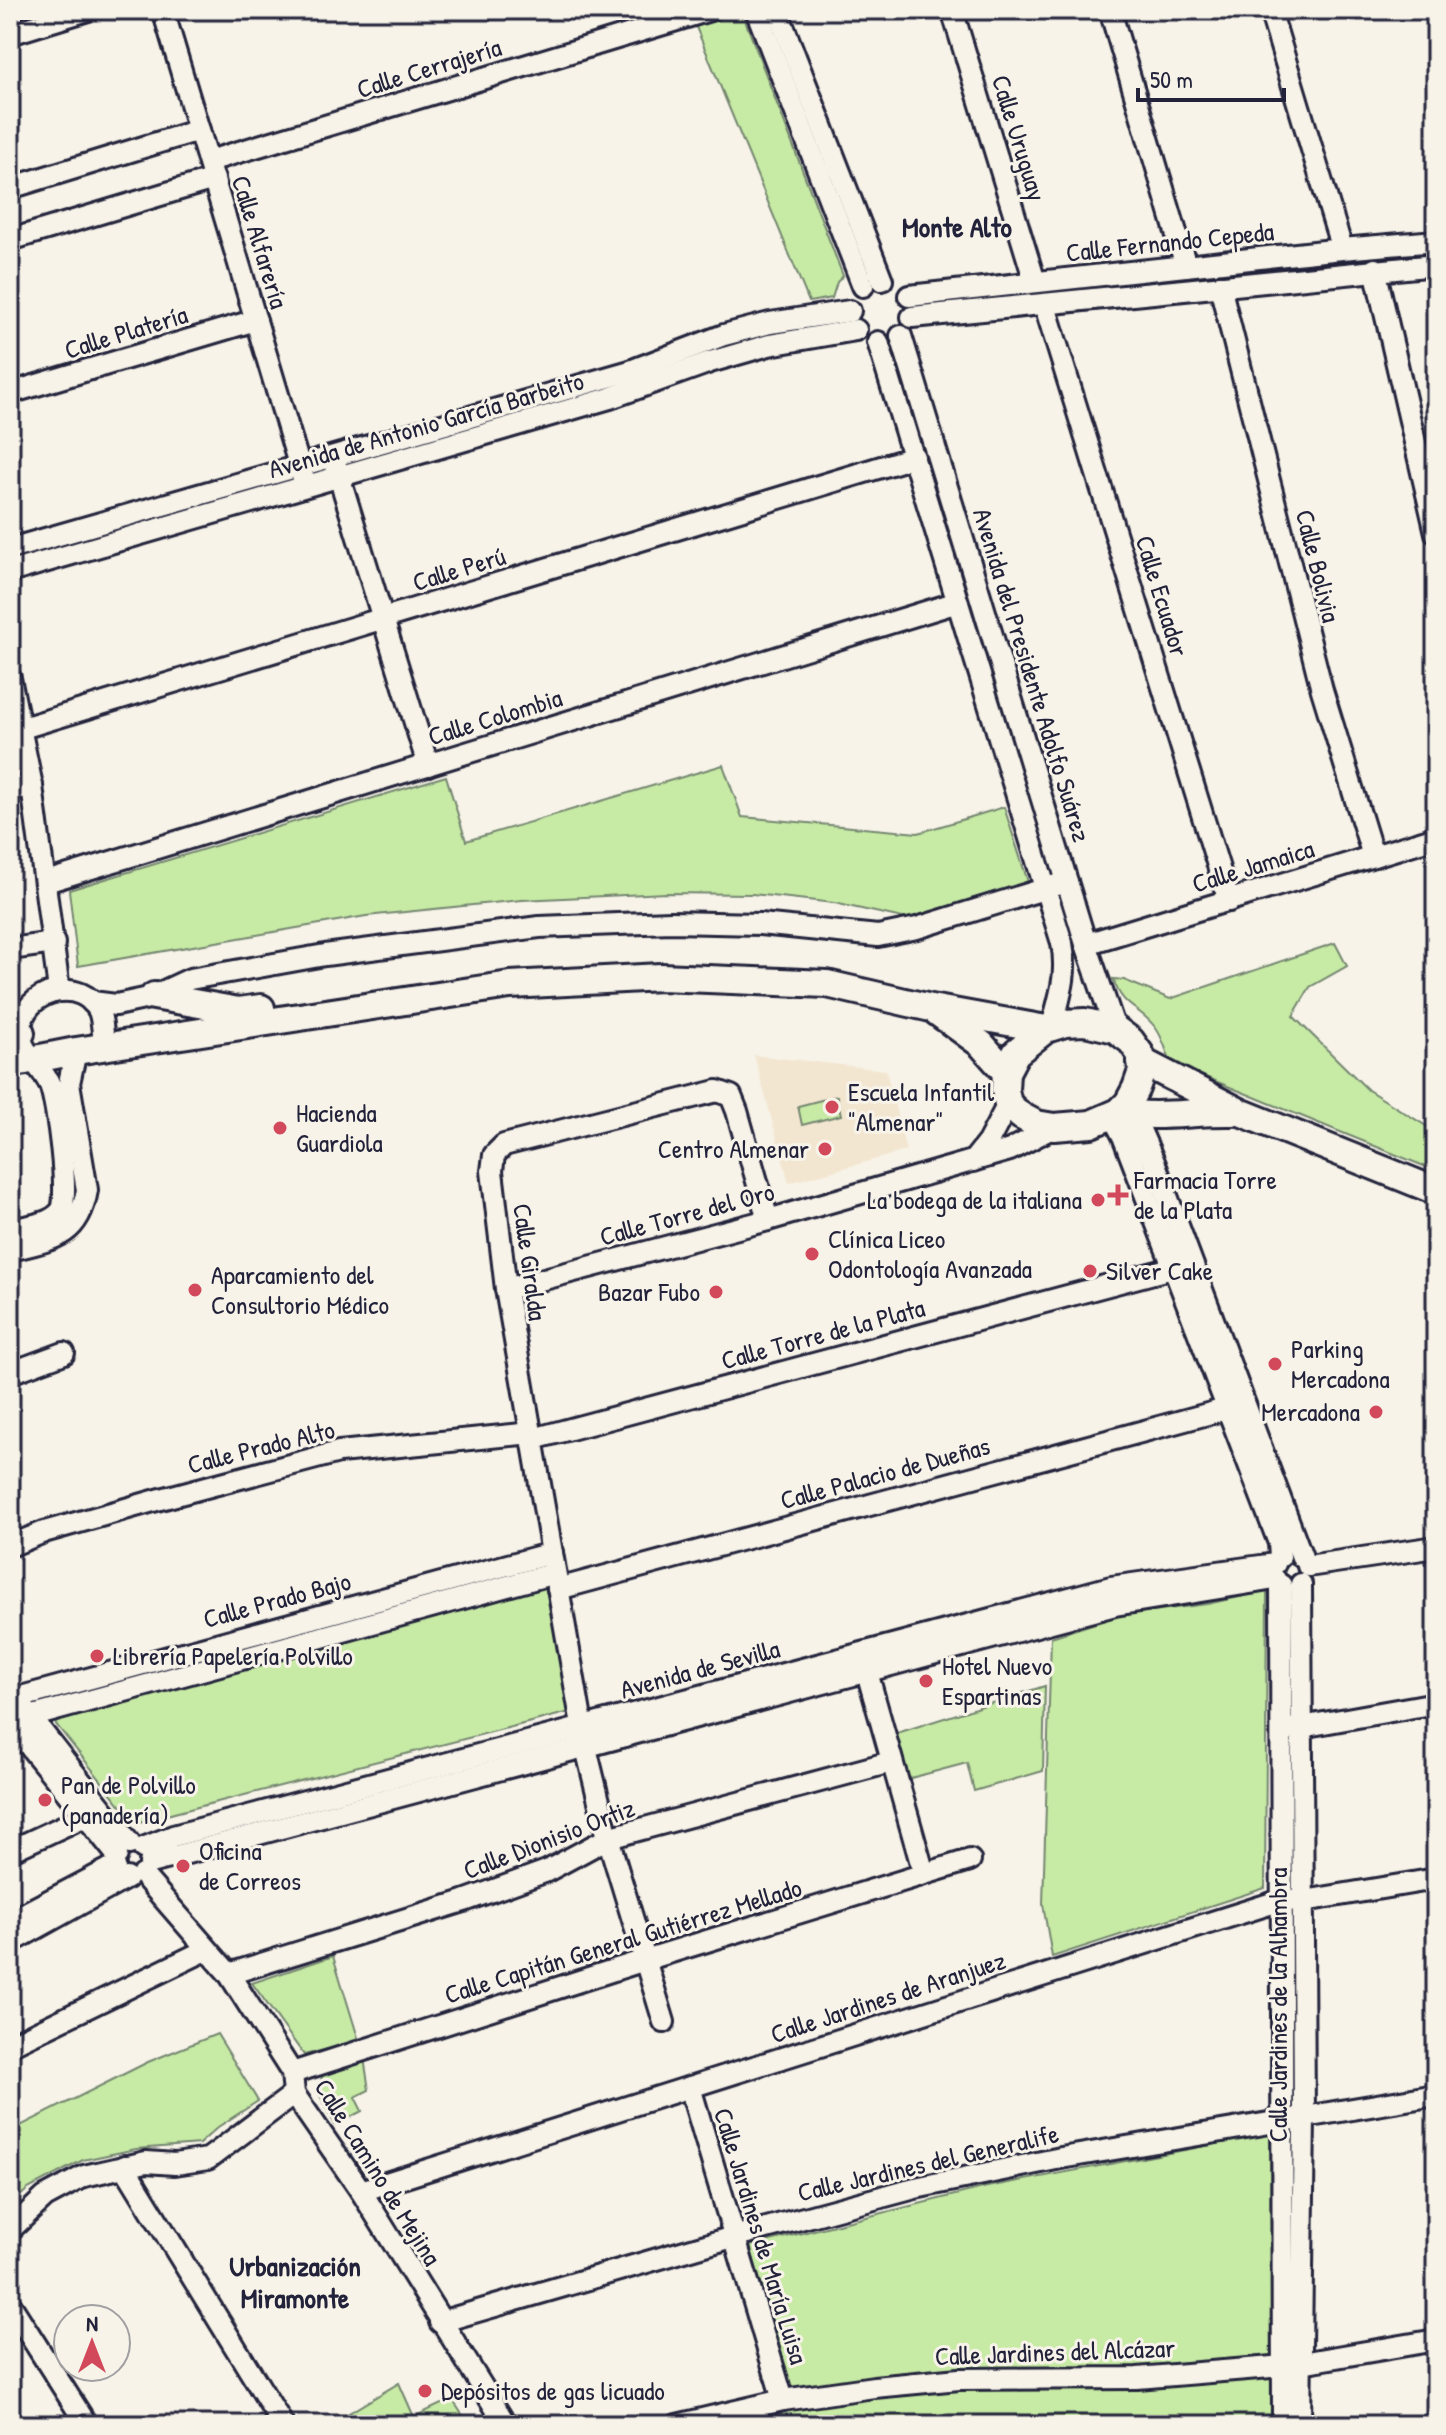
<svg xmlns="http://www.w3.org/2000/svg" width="1446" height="2435" viewBox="0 0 1446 2435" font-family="'Patrick Hand',sans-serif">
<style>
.built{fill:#f3e6d1}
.green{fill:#c7eba5;stroke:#748670;stroke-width:2}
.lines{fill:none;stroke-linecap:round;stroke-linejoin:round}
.minor-casing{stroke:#22223b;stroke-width:26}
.major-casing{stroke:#22223b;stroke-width:32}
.minor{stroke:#f7f3e8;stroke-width:20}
.major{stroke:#f7f3e8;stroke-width:26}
.poi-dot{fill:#d1495b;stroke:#f7f3e8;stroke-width:3}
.labels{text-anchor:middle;stroke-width:6;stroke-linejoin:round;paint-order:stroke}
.street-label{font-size:26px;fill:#22223b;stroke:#f7f3e8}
.poi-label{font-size:26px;fill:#22223b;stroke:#f7f3e8;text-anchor:start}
.neighbourhood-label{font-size:28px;font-weight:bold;fill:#22223b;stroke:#f7f3e8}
</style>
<rect width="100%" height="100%" fill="#f7f3e8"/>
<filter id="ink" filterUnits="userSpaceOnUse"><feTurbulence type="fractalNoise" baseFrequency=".0125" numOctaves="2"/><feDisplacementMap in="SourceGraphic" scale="16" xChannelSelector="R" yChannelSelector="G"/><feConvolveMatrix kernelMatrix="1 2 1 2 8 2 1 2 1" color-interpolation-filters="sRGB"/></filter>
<g filter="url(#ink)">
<polygon class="built" points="754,1055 886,1070 906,1151 789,1183"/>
<g class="green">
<polygon points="689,10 731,10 743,15 843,276 837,282 832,298 809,302"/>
<polygon points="723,765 742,817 918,833 1004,807 1028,882 907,919 834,903 752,894 666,893 522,900 366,916 78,966 69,890 446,776 466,841"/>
<path d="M1335,943L1347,966L1310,987L1293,1016L1368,1090L1436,1132V1171L1171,1063C1166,1051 1163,1037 1155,1027C1139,1006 1123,1009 1113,979L1124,980L1170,999Z"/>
<polygon points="837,1096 841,1115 802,1125 798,1106"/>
<polygon points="548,1582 570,1712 135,1823 51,1718"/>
<polygon points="1267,1591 1265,1888 1052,1957 1043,1904 1051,1637 1121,1615 1207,1604"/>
<polygon points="1045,1686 1043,1771 974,1791 967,1763 907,1779 894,1734"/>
<polygon points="333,1956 359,2041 304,2055 252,1983"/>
<polygon points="217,2034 258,2101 218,2127 199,2144 136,2149 83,2160 28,2189 20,2196 10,2170 10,2131 148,2062"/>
<polygon points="364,2058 369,2090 355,2097 362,2111 335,2125 319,2093 322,2076"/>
<polygon points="1270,2134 1272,2356 1197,2365 1088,2369 790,2390 750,2246 987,2187"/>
<polygon points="1284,2366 1283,2425 677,2425 783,2400"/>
<polygon points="399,2383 414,2417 452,2399 469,2425 329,2425"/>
</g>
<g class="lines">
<defs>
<g id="minor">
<polyline points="163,10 303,478"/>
<polyline points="756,10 863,286"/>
<polyline points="777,10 882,280"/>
<polyline points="952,10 1035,282"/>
<polyline points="1110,10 1186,266"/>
<polyline points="1270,10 1342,249"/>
<polyline points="10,34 88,10"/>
<polyline points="209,161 710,10"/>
<polyline points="10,188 199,130"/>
<polyline points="10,240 214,179"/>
<polyline points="1375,269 1436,533"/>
<polyline points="1220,286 1322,690 1373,856"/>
<polyline points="909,296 1342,249 1436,241"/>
<polyline points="1045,306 1229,901"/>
<polyline points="912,317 1436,265"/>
<polyline points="901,336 1086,944 1115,1029"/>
<path d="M878,342L1062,943C1068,975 1060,995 1052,1027"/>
<polyline points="10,393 256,320"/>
<polyline points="336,466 428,765"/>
<polyline points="10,549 630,371 724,335 770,323 850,311"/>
<polyline points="10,572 610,398 710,362 769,345 856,330"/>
<polyline points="10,678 32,786 59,990"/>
<polyline points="19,729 914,457"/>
<polyline points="10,789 32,786"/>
<polyline points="46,882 958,602"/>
<polyline points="1086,944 1436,837"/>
<polyline points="10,949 54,943"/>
<polyline points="92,1002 116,1005 149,998 190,979 325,955 539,927 671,922 760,924 878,936 917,928 1067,882"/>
<polyline points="1129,1105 1155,1164 1302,1557"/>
<polyline points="1112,1115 1123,1136 1279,1543 1280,1557"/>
<polyline points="973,1161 988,1142 1008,1104"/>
<path d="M10,1230C26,1226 50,1225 61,1211C70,1198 57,1102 50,1085C40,1062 14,1050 22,1021C31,988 82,978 99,1011C103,1021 103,1036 104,1047"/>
<path d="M10,1250C51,1240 79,1238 87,1190L69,1083L76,1051"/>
<polyline points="506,1289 768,1220 1010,1150 1054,1127"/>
<polyline points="10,1373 64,1353"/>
<polyline points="533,1439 1172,1268"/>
<polyline points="10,1546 44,1532 157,1500 339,1452 532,1433"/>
<polyline points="1308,1566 1436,1547"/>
<polyline points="1281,1585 1283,2425"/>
<polyline points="558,1589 1226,1409"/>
<polyline points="867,1672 924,1874"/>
<polyline points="10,1700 552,1553"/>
<polyline points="25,1710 130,1844"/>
<polyline points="30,1717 555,1573"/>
<polyline points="10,1722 117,1855"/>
<polyline points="1290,1729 1436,1703"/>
<polyline points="143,1848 173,1836 1111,1587 1275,1564"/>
<polyline points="10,1851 94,1812"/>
<polyline points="150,1863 1115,1605 1275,1579"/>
<polyline points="143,1875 229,1974 292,2073 294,2094 361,2191 506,2425"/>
<polyline points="10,1921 115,1866"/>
<polyline points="10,1943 127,1878"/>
<polyline points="229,1974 464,1901 547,1871 608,1838 891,1762"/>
<polyline points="664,2022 608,1838 586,1748 506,1289 492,1171 494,1155 504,1145 717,1091 731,1096 737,1111 768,1220"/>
<polyline points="10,2045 206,1950"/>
<polyline points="292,2073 645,1960 970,1860"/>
<polyline points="690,2087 783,2400"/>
<polyline points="124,2166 283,2425"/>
<polyline points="361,2191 1282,1900 1304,1901 1436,1879"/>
<polyline points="10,2230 45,2197 84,2176 146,2162 175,2164 208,2159 294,2094"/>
<polyline points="10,2304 87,2425"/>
<polyline points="440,2322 733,2237 915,2188 1061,2158 1436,2095"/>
<polyline points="677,2425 783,2400 874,2387 959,2379 1137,2378 1284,2366 1436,2340"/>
<polyline points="1300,2425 1304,2117 1301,1584"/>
</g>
<g id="major">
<polyline points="154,996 239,1011 261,1008"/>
<polyline points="937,1012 981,1044 1006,1072"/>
<polyline points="10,1048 21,1033"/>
<polyline points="1141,1061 1240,1112 1436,1191"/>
<polyline points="10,1064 76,1051 510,985 661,977 827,984 931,1008 1046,1029 1065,1023 1085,1022 1115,1029 1131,1041 1141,1055 1141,1061 1142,1071 1136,1088 1128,1103 1119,1112 1091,1124 1054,1127 1036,1124 1021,1116 1008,1104 1005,1090 1006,1072 1016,1053 1046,1029"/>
<path d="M1119,1112C1159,1119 1193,1111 1233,1112"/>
</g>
</defs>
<use href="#minor" class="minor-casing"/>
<use href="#major" class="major-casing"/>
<use href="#minor" class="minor"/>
<use href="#major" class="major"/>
</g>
</g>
<g class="poi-dot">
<circle cx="832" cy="1107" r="8"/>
<circle cx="280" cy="1128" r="8"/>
<circle cx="825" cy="1149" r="8"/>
<path d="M1114 1183h8v8h8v8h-8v8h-8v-8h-8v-8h8z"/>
<circle cx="1098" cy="1200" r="8"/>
<circle cx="812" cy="1254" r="8"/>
<circle cx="1090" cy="1271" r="8"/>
<circle cx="195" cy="1290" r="8"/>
<circle cx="716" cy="1292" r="8"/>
<circle cx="1275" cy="1364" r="8"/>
<circle cx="1376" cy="1412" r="8"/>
<circle cx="97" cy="1656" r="8"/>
<circle cx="926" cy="1681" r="8"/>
<circle cx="45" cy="1800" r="8"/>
<circle cx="183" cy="1866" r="8"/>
<circle cx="425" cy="2391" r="8"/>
</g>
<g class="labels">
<g class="street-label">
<text transform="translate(429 68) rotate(-17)" y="9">Calle Cerrajería</text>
<text transform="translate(1019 138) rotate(73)" y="9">Calle Uruguay</text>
<text transform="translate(260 242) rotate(73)" y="9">Calle Alfarería</text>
<text transform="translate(1170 242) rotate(-6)" y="9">Calle Fernando Cepeda</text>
<text transform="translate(126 332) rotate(-17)" y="9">Calle Platería</text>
<text transform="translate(426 425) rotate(-16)" y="9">Avenida de Antonio García Barbeito</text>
<text transform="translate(1318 566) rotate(76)" y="9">Calle Bolivia</text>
<text transform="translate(459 569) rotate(-17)" y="9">Calle Perú</text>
<text transform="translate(1162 596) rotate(73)" y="9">Calle Ecuador</text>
<text transform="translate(1032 675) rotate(73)" y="9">Avenida del Presidente Adolfo Suárez</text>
<text transform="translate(495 717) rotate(-17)" y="9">Calle Colombia</text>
<text transform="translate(1253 866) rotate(-17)" y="9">Calle Jamaica</text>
<text transform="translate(687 1214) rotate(-15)" y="9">Calle Torre del Oro</text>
<text transform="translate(530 1262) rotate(82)" y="9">Calle Giralda</text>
<text transform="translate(823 1334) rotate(-15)" y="9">Calle Torre de la Plata</text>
<text transform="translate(261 1447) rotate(-14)" y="9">Calle Prado Alto</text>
<text transform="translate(885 1473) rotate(-15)" y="9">Calle Palacio de Dueñas</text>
<text transform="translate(277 1600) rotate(-15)" y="9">Calle Prado Bajo</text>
<text transform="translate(700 1669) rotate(-15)" y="9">Avenida de Sevilla</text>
<text transform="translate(549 1839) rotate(-21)" y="9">Calle Dionisio Ortiz</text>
<text transform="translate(623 1941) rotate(-17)" y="9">Calle Capitán General Gutiérrez Mellado</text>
<text transform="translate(888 1997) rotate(-18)" y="9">Calle Jardines de Aranjuez</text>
<text transform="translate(1278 2005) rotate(-90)" y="9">Calle Jardines de la Alhambra</text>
<text transform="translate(928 2163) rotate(-13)" y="9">Calle Jardines del Generalife</text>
<text transform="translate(378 2172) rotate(58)" y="9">Calle Camino de Mejina</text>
<text transform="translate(761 2236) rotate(73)" y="9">Calle Jardines de María Luisa</text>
<text transform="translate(1055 2352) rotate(-2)" y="9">Calle Jardines del Alcázar</text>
</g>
<g class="poi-label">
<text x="848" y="1101">Escuela Infantil<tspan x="848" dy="30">"Almenar"</tspan></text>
<text x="296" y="1122">Hacienda<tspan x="296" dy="30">Guardiola</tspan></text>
<text x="809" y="1158" text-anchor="end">Centro Almenar</text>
<text x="1134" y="1189">Farmacia Torre<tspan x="1134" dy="30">de la Plata</tspan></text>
<text x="1082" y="1209" text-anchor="end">La bodega de la italiana</text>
<text x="828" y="1248">Clínica Liceo<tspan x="828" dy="30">Odontología Avanzada</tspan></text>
<text x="1106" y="1280">Silver Cake</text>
<text x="211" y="1284">Aparcamiento del<tspan x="211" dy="30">Consultorio Médico</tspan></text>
<text x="700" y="1301" text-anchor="end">Bazar Fubo</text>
<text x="1291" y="1358">Parking<tspan x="1291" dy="30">Mercadona</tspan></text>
<text x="1360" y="1421" text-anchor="end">Mercadona</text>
<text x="113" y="1665">Librería Papelería Polvillo</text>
<text x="942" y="1675">Hotel Nuevo<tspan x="942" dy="30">Espartinas</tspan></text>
<text x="61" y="1794">Pan de Polvillo<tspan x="61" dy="30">(panadería)</tspan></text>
<text x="199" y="1860">Oficina<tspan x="199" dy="30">de Correos</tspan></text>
<text x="441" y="2400">Depósitos de gas licuado</text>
</g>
<g class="neighbourhood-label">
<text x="957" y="237">Monte Alto</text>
<text x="295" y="2276">Urbanización<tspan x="295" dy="32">Miramonte</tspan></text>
</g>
</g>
<rect width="1446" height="2435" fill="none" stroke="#f7f3e8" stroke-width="40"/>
<rect x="20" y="20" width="1406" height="2395" fill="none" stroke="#22223b" stroke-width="3" filter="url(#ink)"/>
<g transform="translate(92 2343)"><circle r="38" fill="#f7f3e8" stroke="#a29fa3" stroke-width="2"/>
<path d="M0-6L14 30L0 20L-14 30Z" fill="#d1495b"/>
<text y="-12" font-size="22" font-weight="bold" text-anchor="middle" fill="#22223b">N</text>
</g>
<path d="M1138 88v12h146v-12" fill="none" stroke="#22223b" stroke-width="4"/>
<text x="1150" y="88" font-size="24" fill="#22223b" stroke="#f7f3e8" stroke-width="6" paint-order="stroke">50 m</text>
</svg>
